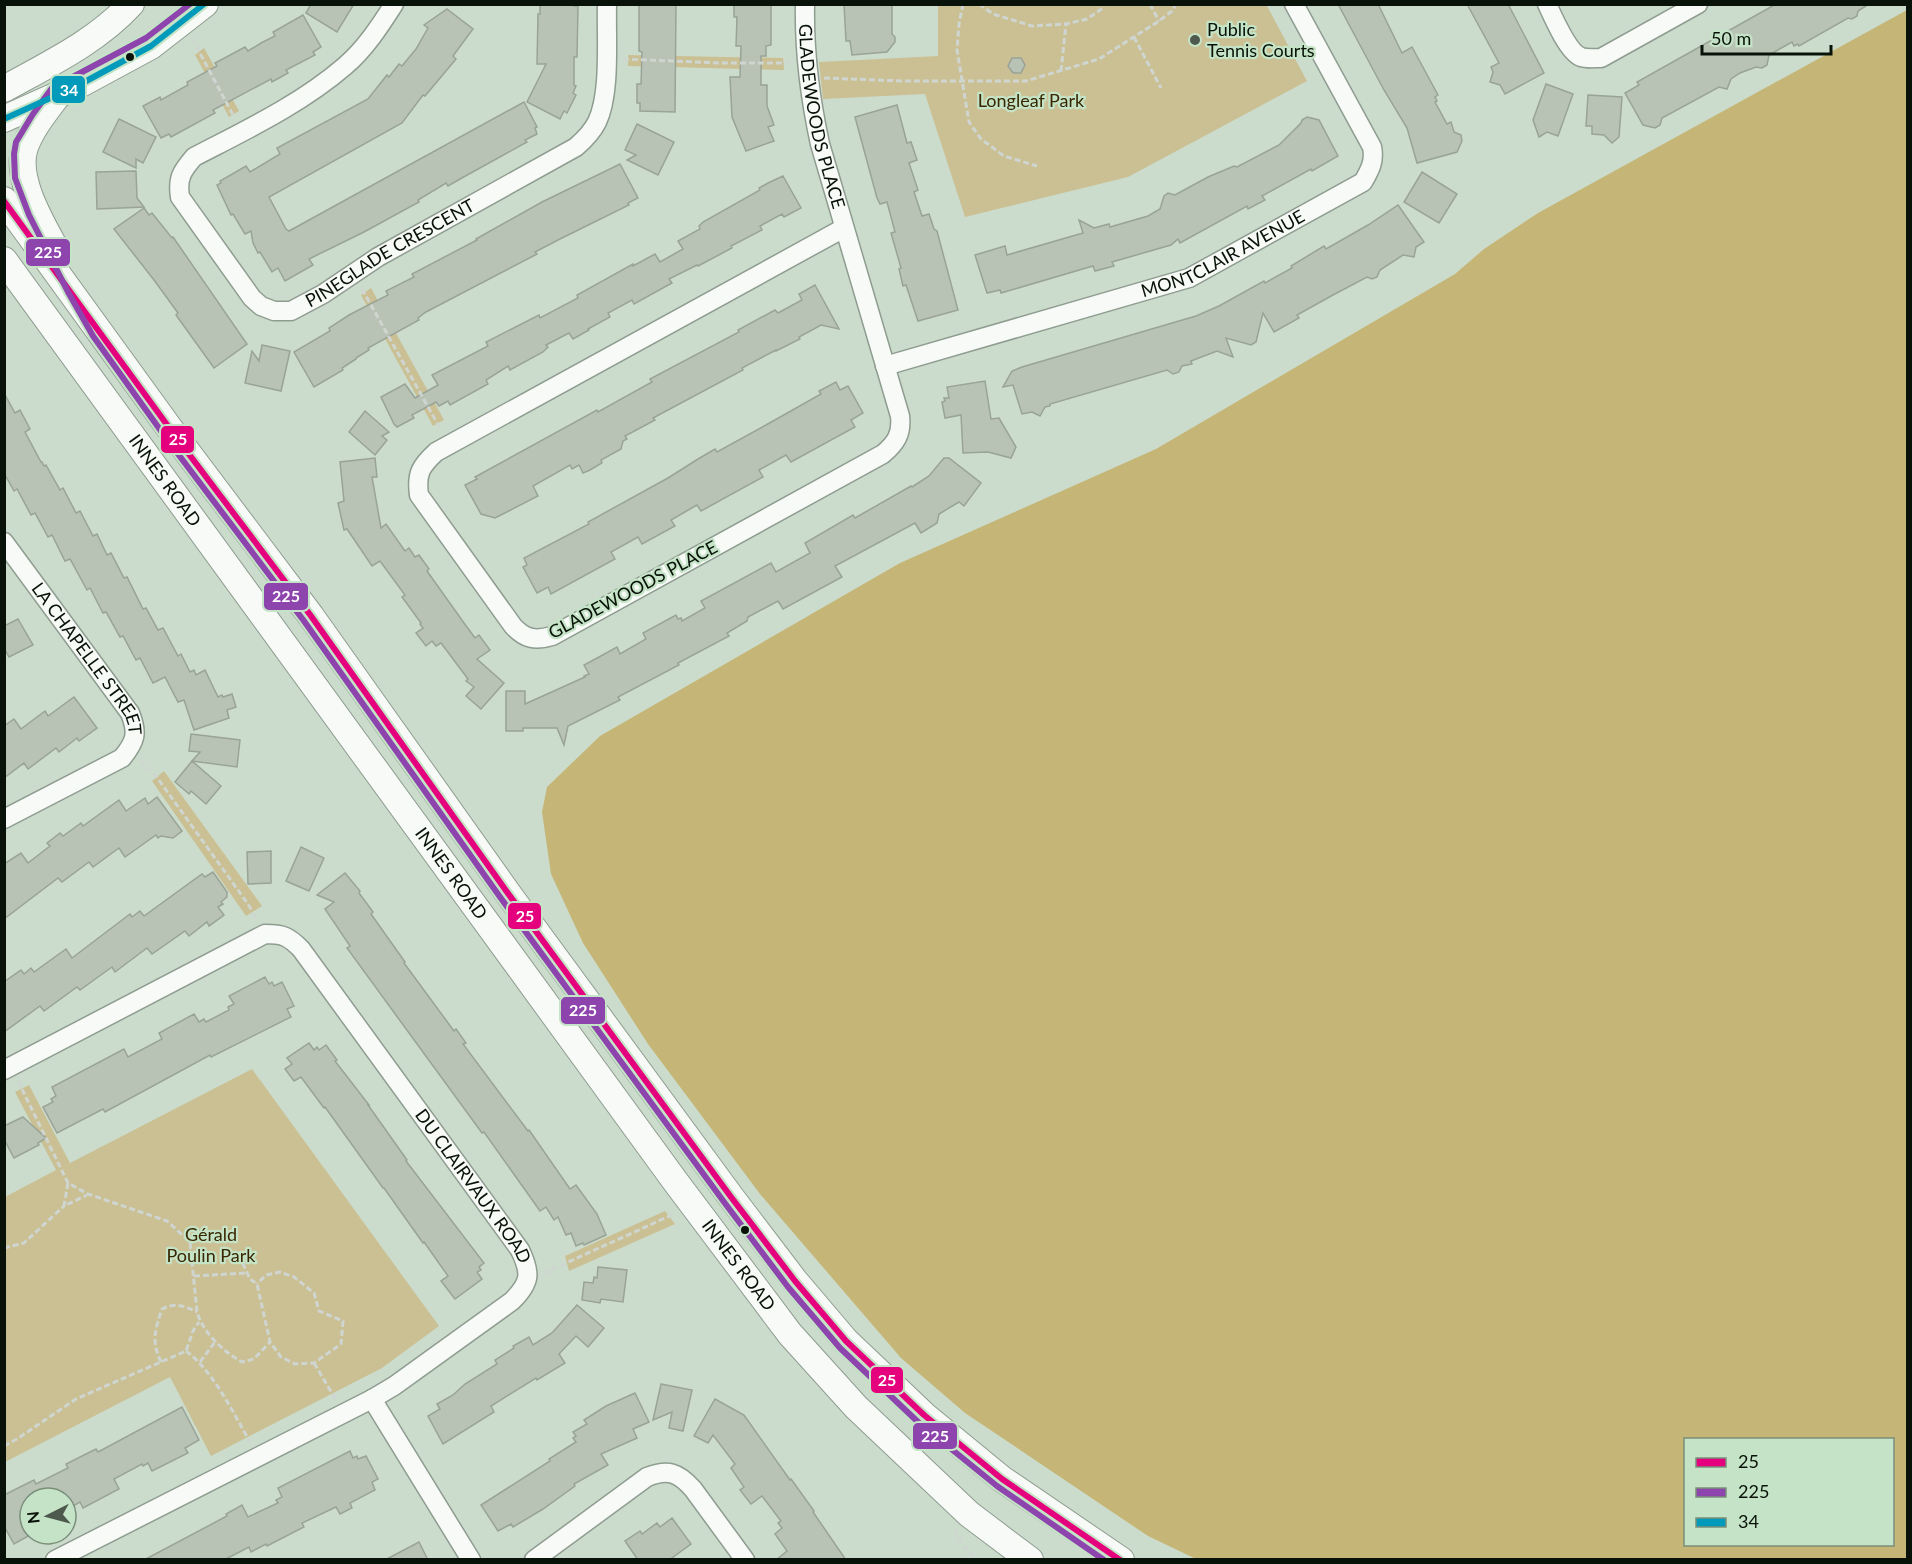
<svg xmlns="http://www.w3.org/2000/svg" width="1912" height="1564" viewBox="0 0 1912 1564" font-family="Lato,sans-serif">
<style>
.green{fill:#cac093}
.forest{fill:#c5b677;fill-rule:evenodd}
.building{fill:#b9c3b5;stroke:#99a396;stroke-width:1.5}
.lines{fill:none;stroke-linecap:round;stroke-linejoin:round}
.minor-casing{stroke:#8f9c90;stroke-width:21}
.secondary-casing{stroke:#8f9c90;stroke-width:28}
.path{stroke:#cfd5d0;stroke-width:3;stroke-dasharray:6 3;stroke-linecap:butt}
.minor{stroke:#f7faf7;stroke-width:18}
.secondary{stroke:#f7faf7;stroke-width:26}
.bus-1-casing{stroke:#c5e3c6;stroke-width:10}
.bus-2-casing{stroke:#c5e3c6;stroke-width:10}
.bus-3-casing{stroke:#c5e3c6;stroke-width:10}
.bus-1{stroke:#e5007d;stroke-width:6}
.bus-2{stroke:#8e44ad;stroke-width:6}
.bus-3{stroke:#019aba;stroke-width:6}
.poi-dot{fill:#4d594d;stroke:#c5e3c6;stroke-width:2}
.bus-dot{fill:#081208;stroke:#c5e3c6;stroke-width:2}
.labels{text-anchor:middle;stroke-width:4.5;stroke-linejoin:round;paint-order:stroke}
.poi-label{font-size:18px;fill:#081208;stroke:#c5e3c6;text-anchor:start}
.park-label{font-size:18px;fill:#382700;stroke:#c5e3c6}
.street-label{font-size:18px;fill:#081208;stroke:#c5e3c6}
.line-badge{stroke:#c5e3c6;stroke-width:2}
.badge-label{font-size:16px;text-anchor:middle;font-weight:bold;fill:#fff}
</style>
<rect width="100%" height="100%" fill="#ccdccc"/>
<g class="green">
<polygon points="1266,4 1307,81 1128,177 965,217 925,94 823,99 819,62 938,56 938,5"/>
<polygon points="204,48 239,111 229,117 195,55"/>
<polygon points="628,55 783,58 784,70 628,66"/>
<polygon points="371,288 444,420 433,426 361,295"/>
<polygon points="164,771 262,906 246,916 152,781"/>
<polygon points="252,1069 439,1326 382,1368 211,1456 170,1377 5,1462 5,1197 56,1170 15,1092 29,1085 70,1163"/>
<polygon points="665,1211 675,1224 569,1271 565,1256"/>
</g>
<path class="forest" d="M1907,10V1559H1196L1148,1536L965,1413L901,1358L760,1194L648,1044L583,943L551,874L542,812L547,787L600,736L900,563L1156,449L1455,274L1484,249L1538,213ZM1686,1440H1892V1544H1686Z"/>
<g class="building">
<polygon points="311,4 354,4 337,32 306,13"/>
<polygon points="540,4 574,4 574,6 578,6 577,57 574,57 574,85 576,86 573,93 576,95 567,113 564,111 560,119 527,102 546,64 537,64 538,14 540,14"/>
<polygon points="639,4 676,4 675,112 640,111 640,103 637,103 637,84 641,84 642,52 639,51"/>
<polygon points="734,4 771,4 771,45 766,46 766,56 761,56 761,85 767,85 767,106 774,125 768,127 774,141 746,151 732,117 730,77 740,77 741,46 736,46 737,17 734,17"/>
<polygon points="844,4 892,4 892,34 895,37 895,42 887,52 852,55 850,41 846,41"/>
<polygon points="1338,4 1378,4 1402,53 1412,47 1438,95 1435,97 1437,101 1435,102 1447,124 1451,122 1454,132 1461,135 1462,141 1457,152 1417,163 1407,128 1384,90"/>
<polygon points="1467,4 1508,4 1544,73 1505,94 1500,85 1490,82 1493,72 1491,67 1499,63"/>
<polygon points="1776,4 1869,4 1858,11 1857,16 1852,19 1848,18 1799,46 1798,44 1794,46 1792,42 1769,55 1767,65 1762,68 1756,67 1740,73 1731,79 1727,89 1719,87 1662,118 1660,125 1655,128 1643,125 1625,93 1639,85 1637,82"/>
<polygon points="447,9 473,29 453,56 456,59 425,96 423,95 402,123 269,197 286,229 289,231 524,102 537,127 535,128 537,134 525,140 527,142 460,179 448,186 446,183 418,200 419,202 364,232 309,259 313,265 285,281 278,268 272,272 260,252 258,253 253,243 251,231 245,234 233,214 231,215 217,185 221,183 220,181 246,166 250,172 280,154 277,148 368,99 387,75 389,77 399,64 402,66 416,49 428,28 424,25"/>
<polygon points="303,15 321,47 313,52 315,55 286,70 288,73 279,78 272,82 271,79 213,110 215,113 171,137 169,134 161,138 143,106 160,97 161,100 188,85 187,82 217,66 215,63 245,47 248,51 261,43 275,36 273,32"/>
<polygon points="1012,58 1021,58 1025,65 1021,73 1013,73 1008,66"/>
<polygon points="1546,84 1573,94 1558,136 1547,132 1539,137 1533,120"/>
<polygon points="1588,95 1622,97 1619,137 1612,143 1604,135 1592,134 1592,126 1586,126"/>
<polygon points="897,105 907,143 911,142 917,160 909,163 918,190 914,192 922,216 929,214 934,229 937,231 958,310 918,321 906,285 903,286 899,269 901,268 891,233 895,232 887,202 880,204 877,198 855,117"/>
<polygon points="1307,117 1319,120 1338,156 1312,171 1311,169 1262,196 1265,200 1248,209 1247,206 1180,243 1178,239 1171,245 1112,262 1114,266 1095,271 1093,266 1001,293 1000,290 987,293 975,255 1005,246 1007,255 1083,233 1079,220 1094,228 1109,224 1110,227 1148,216 1160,209 1164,196 1168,193 1175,195 1208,177 1234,166 1237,167 1279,145 1301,123 1302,120"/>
<polygon points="119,119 156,137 143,163 136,159 136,168 103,152"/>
<polygon points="637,124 674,142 658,175 627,160 636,155 625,150"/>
<polygon points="620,164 638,198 628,203 629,205 558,240 535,252 537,254 426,312 418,318 419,320 368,348 369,350 356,358 356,359 342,368 343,370 314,387 294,352 330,331 329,328 349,315 388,295 386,291 414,277 412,274 477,240 476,239 542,202"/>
<polygon points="136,171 137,198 144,207 97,209 96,172"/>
<polygon points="1422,172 1457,194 1439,223 1404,202"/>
<polygon points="783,176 801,208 784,217 782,214 760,226 762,230 731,246 732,248 698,266 697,265 669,279 672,283 634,304 632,300 608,313 610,317 588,329 589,330 573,339 569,333 546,345 548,347 543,352 510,370 508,366 486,380 488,384 450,405 448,401 439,406 436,402 412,415 414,418 397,427 394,424 381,397 405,384 415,398 438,385 432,375 488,346 486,342 539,315 540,318 578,298 577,295 633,264 633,266 655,254 660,262 683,249 678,241 700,229 699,226 703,222 760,190 759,188 768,183"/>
<polygon points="1398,205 1424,242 1416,247 1414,257 1403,255 1380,270 1377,277 1372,279 1367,277 1333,295 1297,315 1299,318 1274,332 1263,313 1256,342 1251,345 1226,338 1233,357 1217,351 1191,361 1192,364 1182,366 1179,372 1173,374 1167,370 1050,404 1050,406 1045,407 1040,416 1032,412 1022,414 1013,385 1003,387 1012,371 1022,367 1196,316 1219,306 1264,281 1265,283 1292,268 1291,266 1324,246 1326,249 1368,225"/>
<polygon points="144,208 149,215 152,213 172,238 173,237 247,344 214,368 176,315 178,313 154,280 114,229"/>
<polygon points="815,285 839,329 821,325 799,337 800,339 776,351 776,350 742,368 743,370 653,418 655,420 625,436 627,439 623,441 621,449 601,460 602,463 590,470 583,473 579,465 572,469 570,465 533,486 538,496 495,518 481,514 465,485 477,479 475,477 597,410 598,412 652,382 650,379 739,332 738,330 775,310 778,313 802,300 799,294"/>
<polygon points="262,345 290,351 281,391 245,383 252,351 259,361"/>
<polygon points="985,381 991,419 999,418 1016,447 1011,458 988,452 963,453 961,415 945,418 942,402 945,401 944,398 949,398 947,387"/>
<polygon points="836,382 840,390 848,386 863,413 851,420 855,427 791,462 786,455 759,470 763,477 701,511 697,505 671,520 675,526 642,544 638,537 611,552 615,559 551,594 548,587 537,593 523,567 527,565 524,558 589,524 588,522 668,478 698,459 715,449 717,452 766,425 821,394 819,391"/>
<polygon points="4,393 15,413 20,410 30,429 25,432 41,462 42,462 44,466 46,465 60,490 63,488 76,513 80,511 93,536 97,534 107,555 111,553 124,578 127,577 143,609 146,608 158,630 163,628 178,656 181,654 190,672 194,670 196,675 205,670 218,697 222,695 223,697 232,694 236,707 227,710 229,718 194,730 184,700 178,702 165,677 153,683 140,658 136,660 123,636 120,637 106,612 103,613 90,588 87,590 70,559 65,561 52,535 48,537 35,513 31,515 17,489 14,491 4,473"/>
<polygon points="365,411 389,432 382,436 387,440 375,455 349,432"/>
<polygon points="375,458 377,477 372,477 381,528 386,524 405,551 409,548 415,557 419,555 429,569 427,571 464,623 475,638 479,635 490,650 477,659 504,683 481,709 466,696 474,687 466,681 468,679 441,643 436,646 432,641 426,646 416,633 423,628 420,624 421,623 402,597 405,595 380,561 372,566 347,529 344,530 338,503 344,501 340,462"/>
<polygon points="944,458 949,458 981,483 964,506 959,502 939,514 937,523 921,533 915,523 835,566 842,577 783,609 778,601 748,617 747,621 727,633 729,636 678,663 679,665 618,697 620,700 568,726 564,745 557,728 523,728 523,731 506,731 506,691 525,691 525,704 585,677 584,676 589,674 584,665 599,657 617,647 620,654 646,639 643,633 676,615 678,619 681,618 682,621 705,608 701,601 771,563 776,572 810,553 805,543 853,515 855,518 911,486 912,487 929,476"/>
<polygon points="18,619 33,645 9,657 4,648 4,626"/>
<polygon points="74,697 97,728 79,741 77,738 59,752 56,748 28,769 24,763 4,778 4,726 14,719 21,729 45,711 48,716"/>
<polygon points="191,734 240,740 237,767 192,761 200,752 189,751"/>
<polygon points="192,761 221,786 206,804 191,791 189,794 175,782"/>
<polygon points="157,797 182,831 173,838 161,836 158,838 156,835 125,857 119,848 93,867 89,862 62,882 58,878 4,919 4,864 21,853 28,863 50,846 47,843 60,833 63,836 81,823 83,826 119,800 126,811 145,798 148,804"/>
<polygon points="301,847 324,858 309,891 286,881"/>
<polygon points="271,851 271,883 248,884 247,852"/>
<polygon points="213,872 227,892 227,897 221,902 223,904 218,907 224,915 209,926 207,922 189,936 185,931 152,954 147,948 115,972 112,967 80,990 77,987 44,1011 40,1006 4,1032 4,982 21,970 24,974 31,968 34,972 66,949 72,958 130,914 132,917 140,911 144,916 202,874 205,877"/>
<polygon points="345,873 360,891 359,893 373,912 371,914 405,962 404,963 454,1031 456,1029 466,1043 463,1044 528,1131 529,1130 570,1189 576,1185 597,1214 606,1235 584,1245 583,1243 576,1246 571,1233 566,1235 558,1217 554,1220 546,1207 540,1211 484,1132 482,1133 347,948 350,946 325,909 334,902 317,895"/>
<polygon points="265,977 269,984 272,982 274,986 282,982 294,1006 287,1009 291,1017 211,1057 210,1055 105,1112 103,1109 57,1133 43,1107 53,1102 51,1099 56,1096 52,1087 124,1049 128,1057 162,1039 159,1033 194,1014 199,1022 204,1019 206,1022 229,1010 228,1007 234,1004 229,996"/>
<polygon points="309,1043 314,1050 317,1047 319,1050 326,1045 337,1060 335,1061 369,1105 368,1105 407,1160 406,1161 484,1263 479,1267 481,1270 477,1272 482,1279 455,1299 441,1281 448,1276 424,1242 423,1243 384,1188 383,1188 325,1107 324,1108 301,1077 294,1081 285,1069 292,1064 287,1058"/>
<polygon points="23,1117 46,1138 38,1143 39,1145 14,1158 4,1139 4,1126"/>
<polygon points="598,1267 627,1270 623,1302 601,1299 600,1303 582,1300 584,1282 593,1283 594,1277 597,1278"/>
<polygon points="577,1305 604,1328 588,1347 576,1336 559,1354 565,1363 537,1380 536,1378 491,1406 494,1412 443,1444 428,1416 440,1409 437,1404 453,1395 465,1384 497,1364 495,1360 514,1348 513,1346 529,1337 533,1345 552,1333"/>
<polygon points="661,1384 692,1390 683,1431 669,1428 672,1412 653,1420"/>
<polygon points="635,1393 649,1422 633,1429 637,1438 601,1454 608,1465 574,1484 575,1486 543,1509 513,1527 511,1524 498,1531 481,1505 550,1461 549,1459 576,1442 573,1438 576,1436 573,1432 587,1424 584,1420 606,1406"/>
<polygon points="715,1399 744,1415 790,1480 791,1479 814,1511 813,1512 846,1560 776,1560 787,1551 775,1534 782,1528 778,1523 781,1521 762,1496 751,1504 740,1490 744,1487 731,1468 735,1464 713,1435 708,1443 694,1436"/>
<polygon points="182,1407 199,1440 185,1448 188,1453 152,1471 148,1463 143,1466 142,1464 114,1479 119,1489 83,1508 80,1502 66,1510 66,1498 30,1498 30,1535 14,1544 4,1526 4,1495 34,1480 36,1484 68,1468 66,1464 96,1449 98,1452"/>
<polygon points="350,1451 353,1458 357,1456 358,1459 366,1456 378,1479 372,1482 375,1490 350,1503 352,1508 340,1514 336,1507 302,1523 304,1527 267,1546 266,1544 251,1552 249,1547 224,1560 144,1560 227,1516 226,1514 242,1505 248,1517 278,1503 276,1500 282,1497 278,1488"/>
<polygon points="672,1518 691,1544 669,1560 638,1560 625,1541 640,1531 642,1534 657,1523 660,1527"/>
<polygon points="419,1542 428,1560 385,1560"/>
</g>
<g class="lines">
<defs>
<g id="minor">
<path id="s1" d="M394,4C380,26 365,49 345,66C301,104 246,130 194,157C182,171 177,178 180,197L252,298L261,306L274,311H291L323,294L378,257L576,147C584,140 592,132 597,122C611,93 606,38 607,4"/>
<path id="s2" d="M805,4C804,52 810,98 820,144L900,416C902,434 896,443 883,454L552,636C535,641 525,639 513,626L419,495C416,473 421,466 436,452L844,228"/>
<path d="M1547,4C1553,17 1568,52 1581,57C1587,59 1594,58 1601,58L1698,4"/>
<path id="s3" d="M885,366L1189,278L1363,182C1370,170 1375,161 1372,147L1294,4"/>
<path id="s4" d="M4,542L130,713C138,733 136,741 122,758L4,819"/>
<path id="s5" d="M4,1070L265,934C283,934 288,936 301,949L520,1250C531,1273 531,1282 512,1301L394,1386L372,1399L55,1560"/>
<polyline points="372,1399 471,1560"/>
<path d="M534,1560L647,1477C668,1469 678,1472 693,1489L745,1560"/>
</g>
<g id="secondary">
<path d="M4,89C49,64 96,42 131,4"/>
<polyline points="4,119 77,86 151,46 205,4"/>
<polyline points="4,200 173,433 311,616 507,892 731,1197 795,1281 846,1341 924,1415 1002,1479 1121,1560"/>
<path d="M58,253C43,225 14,179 25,147C32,128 46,111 58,95"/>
<path id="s6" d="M4,260L675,1181L790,1334L856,1407L969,1514L1030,1560"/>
</g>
</defs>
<use href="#minor" class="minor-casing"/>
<use href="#secondary" class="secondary-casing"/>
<g class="path">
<polyline points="963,4 959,24 957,50 969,122 981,139 1004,156 1037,166"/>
<polyline points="979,4 993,14 1032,26 1066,24 1087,19 1103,8 1104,4"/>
<polyline points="1150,4 1159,21"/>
<polyline points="1134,37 1161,88"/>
<polyline points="192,38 234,117"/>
<polyline points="623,59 719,63 790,63"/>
<polyline points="1061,71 1066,24"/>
<polyline points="824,78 903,81 1026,81 1099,59 1159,21 1172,11 1176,4"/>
<polyline points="362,289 441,430"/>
<polyline points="140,761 156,776 248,904 257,920"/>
<path d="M18,1081L68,1183L88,1194L167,1221L190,1242L197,1312C203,1333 224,1352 242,1362L254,1359L270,1342"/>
<polyline points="68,1183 64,1206 87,1195"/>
<polyline points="4,1248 24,1243 64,1206"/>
<polyline points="239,1255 250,1279 257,1284 270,1342 281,1357 295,1364 314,1363 341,1344 343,1321 319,1311 314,1293 294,1277 280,1272 266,1275 257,1284"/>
<polyline points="544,1273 674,1214"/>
<polyline points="194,1276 246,1273"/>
<path d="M186,1351C213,1371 233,1412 250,1442"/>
<path d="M161,1362C151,1341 155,1330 162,1309C176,1302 184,1306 197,1312"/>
<polyline points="200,1362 215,1342"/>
<polyline points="314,1363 336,1400"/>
<polyline points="4,1446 17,1439 76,1399 186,1351 193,1331 199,1322"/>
<polyline points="954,1530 966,1549 976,1560"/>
</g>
<use href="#minor" class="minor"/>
<use href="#secondary" class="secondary"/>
<defs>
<polyline id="bus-1" points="4,201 173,433 311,616 507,892 731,1197 795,1281 846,1341 924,1415 1002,1479 1120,1560"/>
<polyline id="bus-2" points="190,4 146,38 52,88 33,114 16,142 14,154 15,178 29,215 68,292 93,336 166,438 304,621 500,897 724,1202 788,1287 840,1348 918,1422 997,1486 1104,1560"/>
<polyline id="bus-3" points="4,119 77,86 151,46 204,4"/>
</defs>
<use href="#bus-1" class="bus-1-casing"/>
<use href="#bus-2" class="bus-2-casing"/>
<use href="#bus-3" class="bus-3-casing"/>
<use href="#bus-1" class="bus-1"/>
<use href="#bus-2" class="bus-2"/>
<use href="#bus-3" class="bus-3"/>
</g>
<circle class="poi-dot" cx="1195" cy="40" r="6"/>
<g class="bus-dot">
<circle cx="130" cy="57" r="5"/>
<circle cx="745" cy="1230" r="5"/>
</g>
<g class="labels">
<g class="poi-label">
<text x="1207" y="36">Public<tspan x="1207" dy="21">Tennis Courts</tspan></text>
</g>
<g class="park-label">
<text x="1031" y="107">Longleaf Park</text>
<text x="211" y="1241">Gérald<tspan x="211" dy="21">Poulin Park</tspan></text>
</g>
<g class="street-label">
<text dy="6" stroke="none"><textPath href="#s2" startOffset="114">GLADEWOODS PLACE</textPath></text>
<text dy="6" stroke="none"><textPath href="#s3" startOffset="357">MONTCLAIR AVENUE</textPath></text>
<text dy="6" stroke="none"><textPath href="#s1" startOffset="582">PINEGLADE CRESCENT</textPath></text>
<text dy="6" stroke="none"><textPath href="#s6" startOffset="273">INNES ROAD</textPath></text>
<text transform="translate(633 590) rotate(-28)" y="6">GLADEWOODS PLACE</text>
<text dy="6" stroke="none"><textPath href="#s4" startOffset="144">LA CHAPELLE STREET</textPath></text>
<text dy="6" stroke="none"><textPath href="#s6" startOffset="759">INNES ROAD</textPath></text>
<text dy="6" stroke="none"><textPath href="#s5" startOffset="628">DU CLAIRVAUX ROAD</textPath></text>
<text dy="6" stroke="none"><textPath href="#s6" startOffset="1245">INNES ROAD</textPath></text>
</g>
</g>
<g class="line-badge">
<rect x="51" y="75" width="35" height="29" rx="6" fill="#019aba"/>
<rect x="25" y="238" width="46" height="29" rx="6" fill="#8e44ad"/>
<rect x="160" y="425" width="35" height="29" rx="6" fill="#e5007d"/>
<rect x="263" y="582" width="46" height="29" rx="6" fill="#8e44ad"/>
<rect x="507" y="902" width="35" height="28" rx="6" fill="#e5007d"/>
<rect x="560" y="996" width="46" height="29" rx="6" fill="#8e44ad"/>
<rect x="870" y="1366" width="34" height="28" rx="6" fill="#e5007d"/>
<rect x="912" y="1422" width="46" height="28" rx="6" fill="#8e44ad"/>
</g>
<g class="badge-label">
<text x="69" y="96">34</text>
<text x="48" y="258">225</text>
<text x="178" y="445">25</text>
<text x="286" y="602">225</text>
<text x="525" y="922">25</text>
<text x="583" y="1016">225</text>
<text x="887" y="1386">25</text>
<text x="935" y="1442">225</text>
</g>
<rect width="1912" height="1564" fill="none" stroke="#081208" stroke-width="12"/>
<rect x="1684" y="1438" width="210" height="108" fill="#c5e3c6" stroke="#798f7a" stroke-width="1.5"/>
<rect x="1696" y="1458" width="30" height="9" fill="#e5007d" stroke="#798f7a" stroke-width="1.5"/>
<text x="1738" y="1468" font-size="18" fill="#081208">25</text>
<rect x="1696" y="1488" width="30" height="9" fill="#8e44ad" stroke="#798f7a" stroke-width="1.5"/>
<text x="1738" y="1498" font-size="18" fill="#081208">225</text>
<rect x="1696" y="1518" width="30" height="9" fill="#019aba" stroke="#798f7a" stroke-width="1.5"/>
<text x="1738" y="1528" font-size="18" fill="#081208">34</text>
<g transform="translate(48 1516) rotate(264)"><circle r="28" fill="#c5e3c6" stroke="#798f7a" stroke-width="1.5"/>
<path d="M0-4.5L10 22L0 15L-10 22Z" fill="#4d594d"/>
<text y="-9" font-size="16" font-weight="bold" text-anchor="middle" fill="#081208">N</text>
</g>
<path d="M1702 45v9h129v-9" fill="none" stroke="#081208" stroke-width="3"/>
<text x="1711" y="45" font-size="18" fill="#081208" stroke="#c5e3c6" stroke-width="4.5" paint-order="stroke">50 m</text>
</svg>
